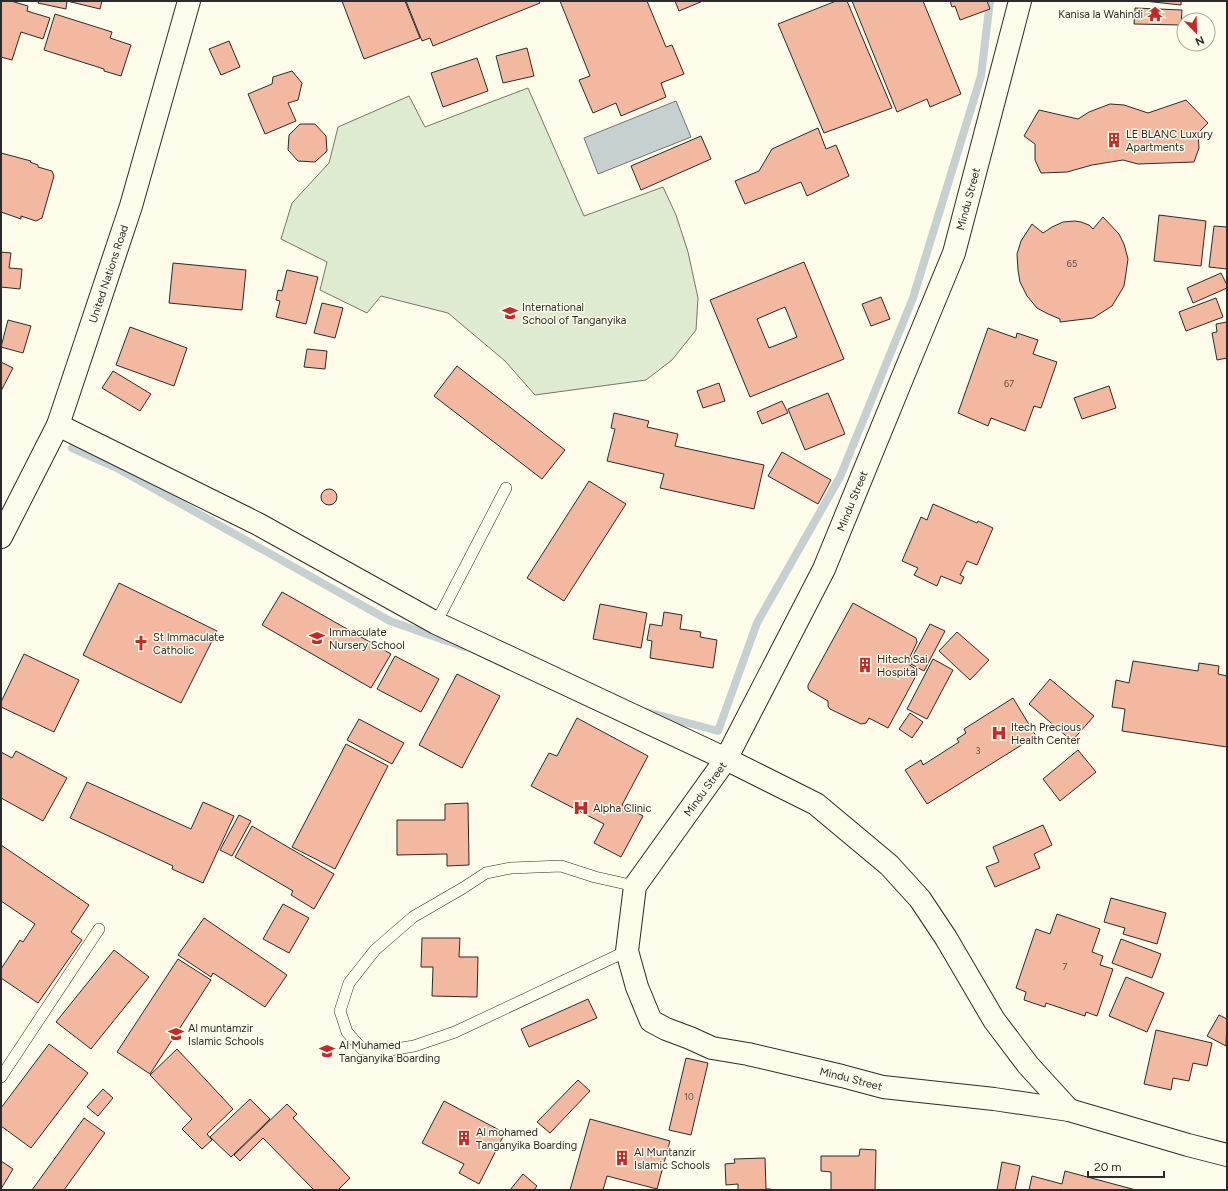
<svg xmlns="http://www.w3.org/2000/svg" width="1228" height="1191" viewBox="0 0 1228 1191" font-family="Figtree,sans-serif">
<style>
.green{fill:#deebd1;stroke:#74746e}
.water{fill:#c7d0d0;stroke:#74746e}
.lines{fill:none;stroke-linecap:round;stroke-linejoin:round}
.stream{stroke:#c7d0d0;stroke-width:8}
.building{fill:#f2b8a0;stroke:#2b2b2b;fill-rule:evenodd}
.service-casing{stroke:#2b2b2b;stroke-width:12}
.minor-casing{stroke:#2b2b2b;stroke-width:24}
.tertiary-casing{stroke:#2b2b2b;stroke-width:24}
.service{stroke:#fdfbea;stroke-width:11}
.minor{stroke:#fdfbea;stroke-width:22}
.tertiary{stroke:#fdfbea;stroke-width:22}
.labels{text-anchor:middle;stroke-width:3;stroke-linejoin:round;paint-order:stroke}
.number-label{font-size:9px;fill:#5d4e48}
.poi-label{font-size:11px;fill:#2b2b2b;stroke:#fdfbea;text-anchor:start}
.street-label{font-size:11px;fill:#2b2b2b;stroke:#fdfbea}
</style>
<rect width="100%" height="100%" fill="#fdfbea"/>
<polygon class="green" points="528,88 584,216 663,187 676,215 688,252 698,298 696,330 672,360 646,380 535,395 505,361 448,313 381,296 367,313 320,290 327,262 281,239 292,203 329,163 338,127 409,96 425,127"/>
<polygon class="water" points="676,101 691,137 598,174 584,138"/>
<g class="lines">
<g class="stream">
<polyline points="72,448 117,468 390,621 464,647"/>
<polyline points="647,712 718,731 757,623 840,477 913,298 981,76 990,1"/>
</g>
</g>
<g class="building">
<polygon points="1,1 11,1 28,6 27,11 50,18 43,39 21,32 12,60 1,57"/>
<polygon points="39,1 102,1 100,9 67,1 66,9 38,3"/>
<polygon points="342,1 405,1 420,38 364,59"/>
<polygon points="406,1 539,1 540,3 433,46 430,38 422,41"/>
<polygon points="560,1 647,1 666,47 672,45 684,74 661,83 666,97 621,116 616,103 593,113 579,80 590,76"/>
<polygon points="675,1 703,1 679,11"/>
<polygon points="836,1 847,1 892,108 824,133 778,24"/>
<polygon points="852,1 923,1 961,94 930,107 927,99 897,112"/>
<polygon points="950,1 987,1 990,9 960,20 955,6 952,7"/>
<polygon points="1144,1 1181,1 1181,5"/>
<polygon points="1135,8 1182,10 1181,25 1134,24"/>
<polygon points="55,14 112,32 110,38 131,45 121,76 104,71 104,69 44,50"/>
<polygon points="229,41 240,67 221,75 209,49"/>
<polygon points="527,48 534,76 503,83 496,56"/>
<polygon points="477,58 488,91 443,107 431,73"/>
<polygon points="292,71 302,83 298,100 288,103 296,121 265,134 248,94 272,84 273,77"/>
<polygon points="1186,100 1208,123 1198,133 1199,148 1194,162 1138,164 1123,160 1092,165 1067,172 1041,173 1035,160 1035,144 1024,136 1039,110 1078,119 1089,112 1110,104 1124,105 1148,113"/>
<polygon points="300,124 315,124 326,136 327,151 315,162 298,161 288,150 289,135"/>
<polygon points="818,128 826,149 836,145 849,176 807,196 801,182 745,204 735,181 759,171 772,149"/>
<polygon points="701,136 711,159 641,190 631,166"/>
<polygon points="1,153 31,161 30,162 38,165 38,167 52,171 54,176 42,218 36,221 21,216 21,219 1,212"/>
<polygon points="1159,215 1206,221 1201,266 1154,261"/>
<polygon points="1103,217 1119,234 1124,244 1128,259 1126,273 1124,286 1112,306 1093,318 1060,322 1060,319 1048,314 1037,308 1027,296 1020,282 1018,270 1017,254 1021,241 1032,224 1043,233 1052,227 1063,222 1075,221 1081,222 1089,225 1093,229"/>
<polygon points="1214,226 1227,227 1227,269 1209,267"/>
<polygon points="1,252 11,253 9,268 22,269 20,289 1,287"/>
<path d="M804,262L844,359L750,397L710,300ZM785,307L797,337L769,348L757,319Z"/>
<polygon points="173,263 246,270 242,310 169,303"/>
<polygon points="287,270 318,277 306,324 276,317 280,301 276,300 278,290 282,291"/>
<polygon points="1221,273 1227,285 1227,288 1193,303 1187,288"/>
<polygon points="881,297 890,319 871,326 862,304"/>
<polygon points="1216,298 1223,317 1186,331 1179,312"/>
<polygon points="322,303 343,308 335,338 314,333"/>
<polygon points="8,320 31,326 23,353 1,347"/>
<polygon points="1227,322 1227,358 1217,360 1212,333 1217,332 1216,324"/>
<polygon points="130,327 187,348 174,386 116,365"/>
<polygon points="988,328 1016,338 1017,333 1038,340 1033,354 1057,362 1041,408 1034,406 1025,431 991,418 988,426 958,413"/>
<polygon points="307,349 327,351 325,369 304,367"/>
<polygon points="1,362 13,368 1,391"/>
<polygon points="457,366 565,450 542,479 434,396"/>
<polygon points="113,371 151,394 140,411 102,388"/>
<polygon points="719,383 725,401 703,408 697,391"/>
<polygon points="1109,386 1116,408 1082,419 1074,398"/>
<polygon points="828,393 845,434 805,450 788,409"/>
<polygon points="782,401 788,413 762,424 757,412"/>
<polygon points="614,413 649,421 647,427 678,434 675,446 764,465 754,509 660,488 664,474 607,461 615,429 611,428"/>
<polygon points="782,452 831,480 818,504 768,476"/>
<polygon points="589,481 626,504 564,601 527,578"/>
<circle cx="329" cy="497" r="8"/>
<polygon points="933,504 977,523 978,521 993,528 977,565 967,561 960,575 964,577 961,584 941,576 937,586 914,575 918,568 902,561 921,517 927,520"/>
<polygon points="119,583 217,631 181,703 83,655"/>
<polygon points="282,592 391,654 371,688 262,625"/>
<polygon points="853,603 916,638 917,642 907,663 914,668 917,674 888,728 869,718 866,723 861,724 830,709 828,706 828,701 809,690 808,688 808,685"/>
<polygon points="600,604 647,613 641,648 593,639"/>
<polygon points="664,612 682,615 680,629 701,632 700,637 717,640 713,668 650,658 652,641 647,640 650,624 662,626"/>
<polygon points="930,624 945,631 924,671 909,663"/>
<polygon points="957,632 989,660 970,680 939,651"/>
<polygon points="24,654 79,680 54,732 1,707 1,702"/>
<polygon points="395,656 439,679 421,712 377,689"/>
<polygon points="933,659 953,670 927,719 907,709"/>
<polygon points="1133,661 1198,671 1199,663 1219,666 1218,674 1227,676 1227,747 1122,731 1125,709 1112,707 1116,680 1129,683"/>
<polygon points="457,674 500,696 462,768 419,745"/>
<polygon points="1050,679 1094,716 1072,741 1029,704"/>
<polygon points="1013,698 1036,736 927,804 905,770 921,760 923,765 959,742 957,739 966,733 964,729"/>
<polygon points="910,713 923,722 912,738 899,729"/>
<polygon points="577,718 648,756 622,805 643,816 621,857 594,843 604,824 531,786 549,753 557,756"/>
<polygon points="359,719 404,743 392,764 347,740"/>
<polygon points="346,744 388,766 335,869 292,847"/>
<polygon points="1078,750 1096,772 1060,801 1043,779"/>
<polygon points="16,751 67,778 43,821 1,798 1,752 12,758"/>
<polygon points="87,782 191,829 203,802 234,816 203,883 172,869 173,866 70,818"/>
<polygon points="468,803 469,865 447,866 447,854 397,855 397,820 445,820 445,804"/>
<polygon points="239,815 251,821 232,856 220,850"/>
<polygon points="1043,825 1052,845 1034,854 1040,868 995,887 986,867 999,862 993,847"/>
<polygon points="252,826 334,874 314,909 291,895 293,891 235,857"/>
<polygon points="1,845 89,905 71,932 82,940 38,1003 1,978 1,969 20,940 23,942 35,924 1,901"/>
<polygon points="1111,898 1166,913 1157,944 1123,934 1125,928 1104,922"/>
<polygon points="283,904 309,918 289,953 263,939"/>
<polygon points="1057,914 1100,929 1092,952 1103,956 1100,965 1113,969 1097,1016 1086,1012 1085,1016 1046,1003 1045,1007 1024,1000 1026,992 1016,988 1036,929 1050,934"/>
<polygon points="204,918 287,975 265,1007 213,973 211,977 178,955"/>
<polygon points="422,938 460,938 459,957 478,957 477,997 432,996 433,967 421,967"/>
<polygon points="1121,939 1161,954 1152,978 1112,963"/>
<polygon points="114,950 149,977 91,1049 56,1022"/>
<polygon points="178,959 211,980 150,1074 117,1052"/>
<polygon points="1126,977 1164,993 1147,1032 1109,1016"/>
<polygon points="588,999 597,1018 529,1047 521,1029"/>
<polygon points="1219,1015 1227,1019 1226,1046 1207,1036"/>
<polygon points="1156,1030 1212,1043 1207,1066 1193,1063 1189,1081 1173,1078 1171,1090 1144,1084"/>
<polygon points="49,1044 88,1073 31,1148 1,1126 1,1108"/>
<polygon points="177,1049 233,1109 207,1134 212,1140 202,1149 182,1129 192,1119 150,1075"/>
<polygon points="686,1058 708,1063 691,1135 669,1130"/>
<polygon points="578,1080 590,1091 550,1133 537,1122"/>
<polygon points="103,1089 113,1098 98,1116 87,1107"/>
<polygon points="250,1099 270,1119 231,1157 210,1137"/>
<polygon points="444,1101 505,1133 479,1184 459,1173 464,1164 422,1143"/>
<polygon points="287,1104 297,1114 293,1118 350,1178 338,1190 314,1190 263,1138 240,1161 234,1155"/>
<polygon points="84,1118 105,1133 64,1190 32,1190"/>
<polygon points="590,1119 670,1141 657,1189 607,1176 603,1190 570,1190"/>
<polygon points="860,1149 876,1150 875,1190 831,1190 831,1172 821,1171 821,1156 859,1156"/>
<polygon points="765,1158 766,1189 771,1189 771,1190 738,1190 738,1184 726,1185 725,1164 735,1163 734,1159"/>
<polygon points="1,1161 13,1169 1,1189"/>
<polygon points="1002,1162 1020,1166 1015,1190 997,1190"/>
<polygon points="1065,1171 1136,1190 1029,1190 1032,1176 1062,1184"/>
<polygon points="523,1174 537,1186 534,1190 510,1190"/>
</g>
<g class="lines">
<defs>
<g id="service">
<polyline points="436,623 506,488"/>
<polyline points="627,951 455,1032 414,1046 384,1051 362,1049 347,1032 340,1011 349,983 375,950 413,917 463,888 486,873 511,868 561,866 595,877 635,886"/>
<polyline points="1,1077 99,929"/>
</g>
<g id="minor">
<path id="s1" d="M1020,1L954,253L906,369L824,569L726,759L635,886L627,951L637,987L651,1021L666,1029L690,1038L712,1048L748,1054L842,1076L883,1087L994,1099L1069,1110L1188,1145L1227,1155"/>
<polyline points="58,425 258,524 436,623 726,759 816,804 889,865 920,899 946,938 994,1020 1028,1065 1069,1110"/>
</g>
<g id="tertiary">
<path id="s2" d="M1,537L58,425L131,206L189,1"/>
</g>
</defs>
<use href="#service" class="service-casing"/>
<use href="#minor" class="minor-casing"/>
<use href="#tertiary" class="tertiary-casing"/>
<use href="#service" class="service"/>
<use href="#minor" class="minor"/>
<use href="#tertiary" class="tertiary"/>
</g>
<defs>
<symbol id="temple-bare" viewBox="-9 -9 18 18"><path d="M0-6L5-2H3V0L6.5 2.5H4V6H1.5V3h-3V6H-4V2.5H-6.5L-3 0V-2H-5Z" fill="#c62828" stroke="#fdfbea" stroke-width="2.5" paint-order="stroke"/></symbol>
<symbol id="building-bare" viewBox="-9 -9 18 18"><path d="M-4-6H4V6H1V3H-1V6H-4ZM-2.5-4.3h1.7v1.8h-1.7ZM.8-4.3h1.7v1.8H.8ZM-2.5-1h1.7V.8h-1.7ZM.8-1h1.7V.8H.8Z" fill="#c62828" stroke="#fdfbea" stroke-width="2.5" paint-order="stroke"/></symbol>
<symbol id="school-bare" viewBox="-9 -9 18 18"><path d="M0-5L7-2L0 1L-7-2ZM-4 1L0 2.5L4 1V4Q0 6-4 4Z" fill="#c62828" stroke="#fdfbea" stroke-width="2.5" paint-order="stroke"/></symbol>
<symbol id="church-bare" viewBox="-9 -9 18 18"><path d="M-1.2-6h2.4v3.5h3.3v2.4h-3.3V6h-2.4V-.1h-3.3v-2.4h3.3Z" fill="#c62828" stroke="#fdfbea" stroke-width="2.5" paint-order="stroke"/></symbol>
<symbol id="hospital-bare" viewBox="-9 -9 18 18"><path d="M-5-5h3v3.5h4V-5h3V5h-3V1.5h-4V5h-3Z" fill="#c62828" stroke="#fdfbea" stroke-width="2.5" paint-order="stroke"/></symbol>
</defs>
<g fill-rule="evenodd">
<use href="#temple-bare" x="1144" y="3" width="22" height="22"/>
<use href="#building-bare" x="1103" y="129" width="22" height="22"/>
<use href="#school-bare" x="499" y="302" width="22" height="22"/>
<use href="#school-bare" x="306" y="627" width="22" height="22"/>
<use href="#church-bare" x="130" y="632" width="22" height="22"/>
<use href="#building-bare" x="854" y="654" width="22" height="22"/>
<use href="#hospital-bare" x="988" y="722" width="22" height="22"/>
<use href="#hospital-bare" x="570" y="797" width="22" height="22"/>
<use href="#school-bare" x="165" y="1023" width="22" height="22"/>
<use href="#school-bare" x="316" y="1040" width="22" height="22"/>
<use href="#building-bare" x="453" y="1127" width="22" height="22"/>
<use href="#building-bare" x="611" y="1147" width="22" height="22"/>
</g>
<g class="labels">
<g class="number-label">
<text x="1072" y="267">65</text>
<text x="1009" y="387">67</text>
<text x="978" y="754">3</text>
<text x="1065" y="970">7</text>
<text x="689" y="1100">10</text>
</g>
<g class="poi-label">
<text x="1143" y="18" text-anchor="end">Kanisa la Wahindi</text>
<text x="1126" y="138">LE BLANC Luxury<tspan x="1126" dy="13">Apartments</tspan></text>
<text x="522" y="311">International<tspan x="522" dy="13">School of Tanganyika</tspan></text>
<text x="329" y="636">Immaculate<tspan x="329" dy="13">Nursery School</tspan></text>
<text x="153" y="641">St Immaculate<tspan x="153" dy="13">Catholic</tspan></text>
<text x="877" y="663">Hitech Sai<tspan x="877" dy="13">Hospital</tspan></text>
<text x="1011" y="731">Itech Precious<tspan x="1011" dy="13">Health Center</tspan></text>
<text x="593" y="812">Alpha Clinic</text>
<text x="188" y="1032">Al muntamzir<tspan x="188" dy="13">Islamic Schools</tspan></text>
<text x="339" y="1049">Al Muhamed<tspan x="339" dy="13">Tanganyika Boarding</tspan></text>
<text x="476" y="1136">Al mohamed<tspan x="476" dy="13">Tanganyika Boarding</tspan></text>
<text x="634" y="1156">Al Muntanzir<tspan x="634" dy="13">Islamic Schools</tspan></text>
</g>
<g class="street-label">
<text transform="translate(968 199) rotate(-75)" y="4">Mindu Street</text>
<text dy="4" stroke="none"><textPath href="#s2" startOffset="285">United Nations Road</textPath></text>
<text transform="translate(852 501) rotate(-68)" y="4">Mindu Street</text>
<text transform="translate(705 789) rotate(-54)" y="4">Mindu Street</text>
<text dy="4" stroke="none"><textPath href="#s1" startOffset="1321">Mindu Street</textPath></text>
</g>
</g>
<rect width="1228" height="1191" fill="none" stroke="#2b2b2b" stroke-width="4"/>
<g transform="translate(1196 32) rotate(157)"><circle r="19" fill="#fdfbea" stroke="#a9a89e"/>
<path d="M0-3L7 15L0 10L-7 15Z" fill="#c62828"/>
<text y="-6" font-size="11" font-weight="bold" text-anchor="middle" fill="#2b2b2b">N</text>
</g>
<path d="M1088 1171v6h76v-6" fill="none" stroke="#2b2b2b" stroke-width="2"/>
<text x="1094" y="1171" font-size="12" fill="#2b2b2b" stroke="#fdfbea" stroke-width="3" paint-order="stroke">20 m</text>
</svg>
